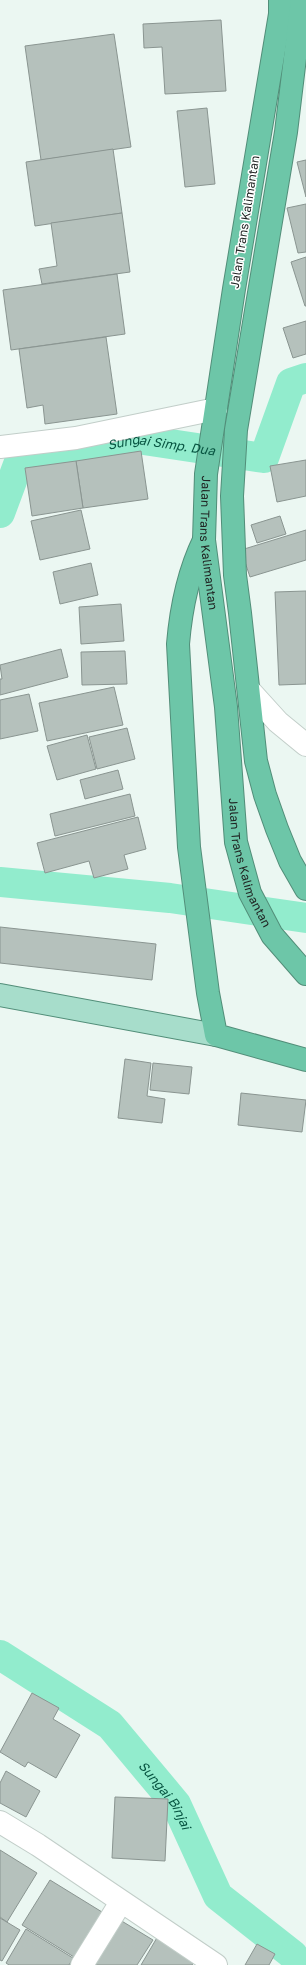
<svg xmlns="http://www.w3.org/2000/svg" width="306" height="1965" viewBox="0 0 306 1965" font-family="'Golos Text',sans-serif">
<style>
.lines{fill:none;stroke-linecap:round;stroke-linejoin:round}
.canal{stroke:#92eccd;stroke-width:30}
.building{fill:#b5c1bc;stroke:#8a9591}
.street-casing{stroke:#c2cec9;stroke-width:24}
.primary-casing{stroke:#528e79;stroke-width:24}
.highway-casing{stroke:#528e79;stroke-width:24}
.street{stroke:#fff;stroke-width:22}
.primary{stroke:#a7ddcb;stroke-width:22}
.highway{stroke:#6dc6a8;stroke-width:22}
.labels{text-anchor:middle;stroke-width:3;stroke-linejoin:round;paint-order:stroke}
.street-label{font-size:12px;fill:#202523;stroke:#fff}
.water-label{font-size:13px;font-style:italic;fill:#075441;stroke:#fff}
</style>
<rect width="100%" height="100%" fill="#ebf7f2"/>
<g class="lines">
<g class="canal">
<path id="s1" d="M0,513L19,462L137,439L264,458L291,383L306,378"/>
<polyline points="0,882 170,898 306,918"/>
<path id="s2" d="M0,1655L110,1725L176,1804L218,1896L293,1955L297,1965"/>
</g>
</g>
<g class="building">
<polygon points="221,20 226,91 165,94 162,47 144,48 143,24"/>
<polygon points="114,34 131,147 41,160 25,46"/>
<polygon points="207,108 215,184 185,187 177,111"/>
<polygon points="113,149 122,213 35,226 26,162"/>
<polygon points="306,160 306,197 297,162"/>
<polygon points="306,204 306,252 298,253 287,208"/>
<polygon points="122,213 130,272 42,284 39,269 57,266 51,223"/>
<polygon points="306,257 306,306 305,306 291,262"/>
<polygon points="117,274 125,334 11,350 3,290"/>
<polygon points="306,321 306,354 293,358 283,328"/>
<polygon points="106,337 117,414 45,424 43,405 27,408 19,349"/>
<polygon points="141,451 148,499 83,508 76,461"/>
<polygon points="306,460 306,496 277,502 270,466"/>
<polygon points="76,461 83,508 32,516 25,468"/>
<polygon points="81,510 90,549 40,560 31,521"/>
<polygon points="280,516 286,534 257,543 251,525"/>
<polygon points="306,530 306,560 250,577 241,550"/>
<polygon points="91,563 98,595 60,604 53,572"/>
<polygon points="306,591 306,684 279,685 275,592"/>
<polygon points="121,604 124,641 81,644 79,607"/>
<polygon points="61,649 68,677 0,695 0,679 2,679 0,665"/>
<polygon points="125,651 127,684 82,685 81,652"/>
<polygon points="114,687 123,725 47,741 39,703"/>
<polygon points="29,694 38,731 0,739 0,700"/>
<polygon points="127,728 135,759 97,769 89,737"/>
<polygon points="87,735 96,769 57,780 47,746"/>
<polygon points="118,770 123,789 85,799 80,780"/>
<polygon points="130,794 135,816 55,836 50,814"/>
<polygon points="138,817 146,849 124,855 128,869 94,878 89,861 45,873 37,843"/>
<polygon points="0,927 156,944 152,980 0,963"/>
<polygon points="125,1059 151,1063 147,1096 165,1099 162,1123 118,1118"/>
<polygon points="153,1063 192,1067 189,1094 150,1090"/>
<polygon points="241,1093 306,1100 302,1132 238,1125"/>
<polygon points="32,1693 59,1708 53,1719 80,1735 56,1778 28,1762 25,1767 0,1752"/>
<polygon points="6,1771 40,1791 26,1817 0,1803 0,1783"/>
<polygon points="115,1797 168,1799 165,1861 112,1858"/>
<polygon points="0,1850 37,1873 7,1922 0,1917"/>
<polygon points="50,1880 102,1912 74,1957 22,1925"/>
<polygon points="0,1918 20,1930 2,1961 0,1960"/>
<polygon points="120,1920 153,1940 137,1965 93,1965"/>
<polygon points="26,1929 73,1958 69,1965 9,1965 6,1963"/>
<polygon points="158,1936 196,1959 192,1965 141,1965"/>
<polygon points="257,1944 275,1954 269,1965 245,1965"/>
</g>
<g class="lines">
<defs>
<g id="street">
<polyline points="0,447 76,438 216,409"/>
<polyline points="249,690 278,722 306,745"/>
<polyline points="0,1822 38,1845 216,1965"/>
<polyline points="82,1965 121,1902"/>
</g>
<polyline id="primary" points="0,995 216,1035"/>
<g id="highway">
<path id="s3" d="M280,0V14L234,289L206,474L204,540L226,707L236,842L250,893L272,935L306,974"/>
<polyline points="302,0 286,132 236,430 232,496 235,575 240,613 256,761 265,795 277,829 290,861 306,889"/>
<path d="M204,540C188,573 181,608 178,644L189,847L208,993L216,1035L306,1060"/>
</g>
</defs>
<use href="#street" class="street-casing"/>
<use href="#primary" class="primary-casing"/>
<use href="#highway" class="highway-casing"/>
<use href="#street" class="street"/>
<use href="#primary" class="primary"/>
<use href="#highway" class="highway"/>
</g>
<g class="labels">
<g class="street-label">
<text transform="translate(245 222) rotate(-81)" y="4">Jalan Trans Kalimantan</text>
<text dy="4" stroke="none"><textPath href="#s3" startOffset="549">Jalan Trans Kalimantan</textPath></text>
<text dy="4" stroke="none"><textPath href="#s3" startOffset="873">Jalan Trans Kalimantan</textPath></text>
</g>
<g class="water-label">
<text dy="5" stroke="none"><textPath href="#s1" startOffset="199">Sungai Simp. Dua</textPath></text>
<text dy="5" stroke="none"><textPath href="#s2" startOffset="220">Sungai Binjai</textPath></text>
</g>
</g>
</svg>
